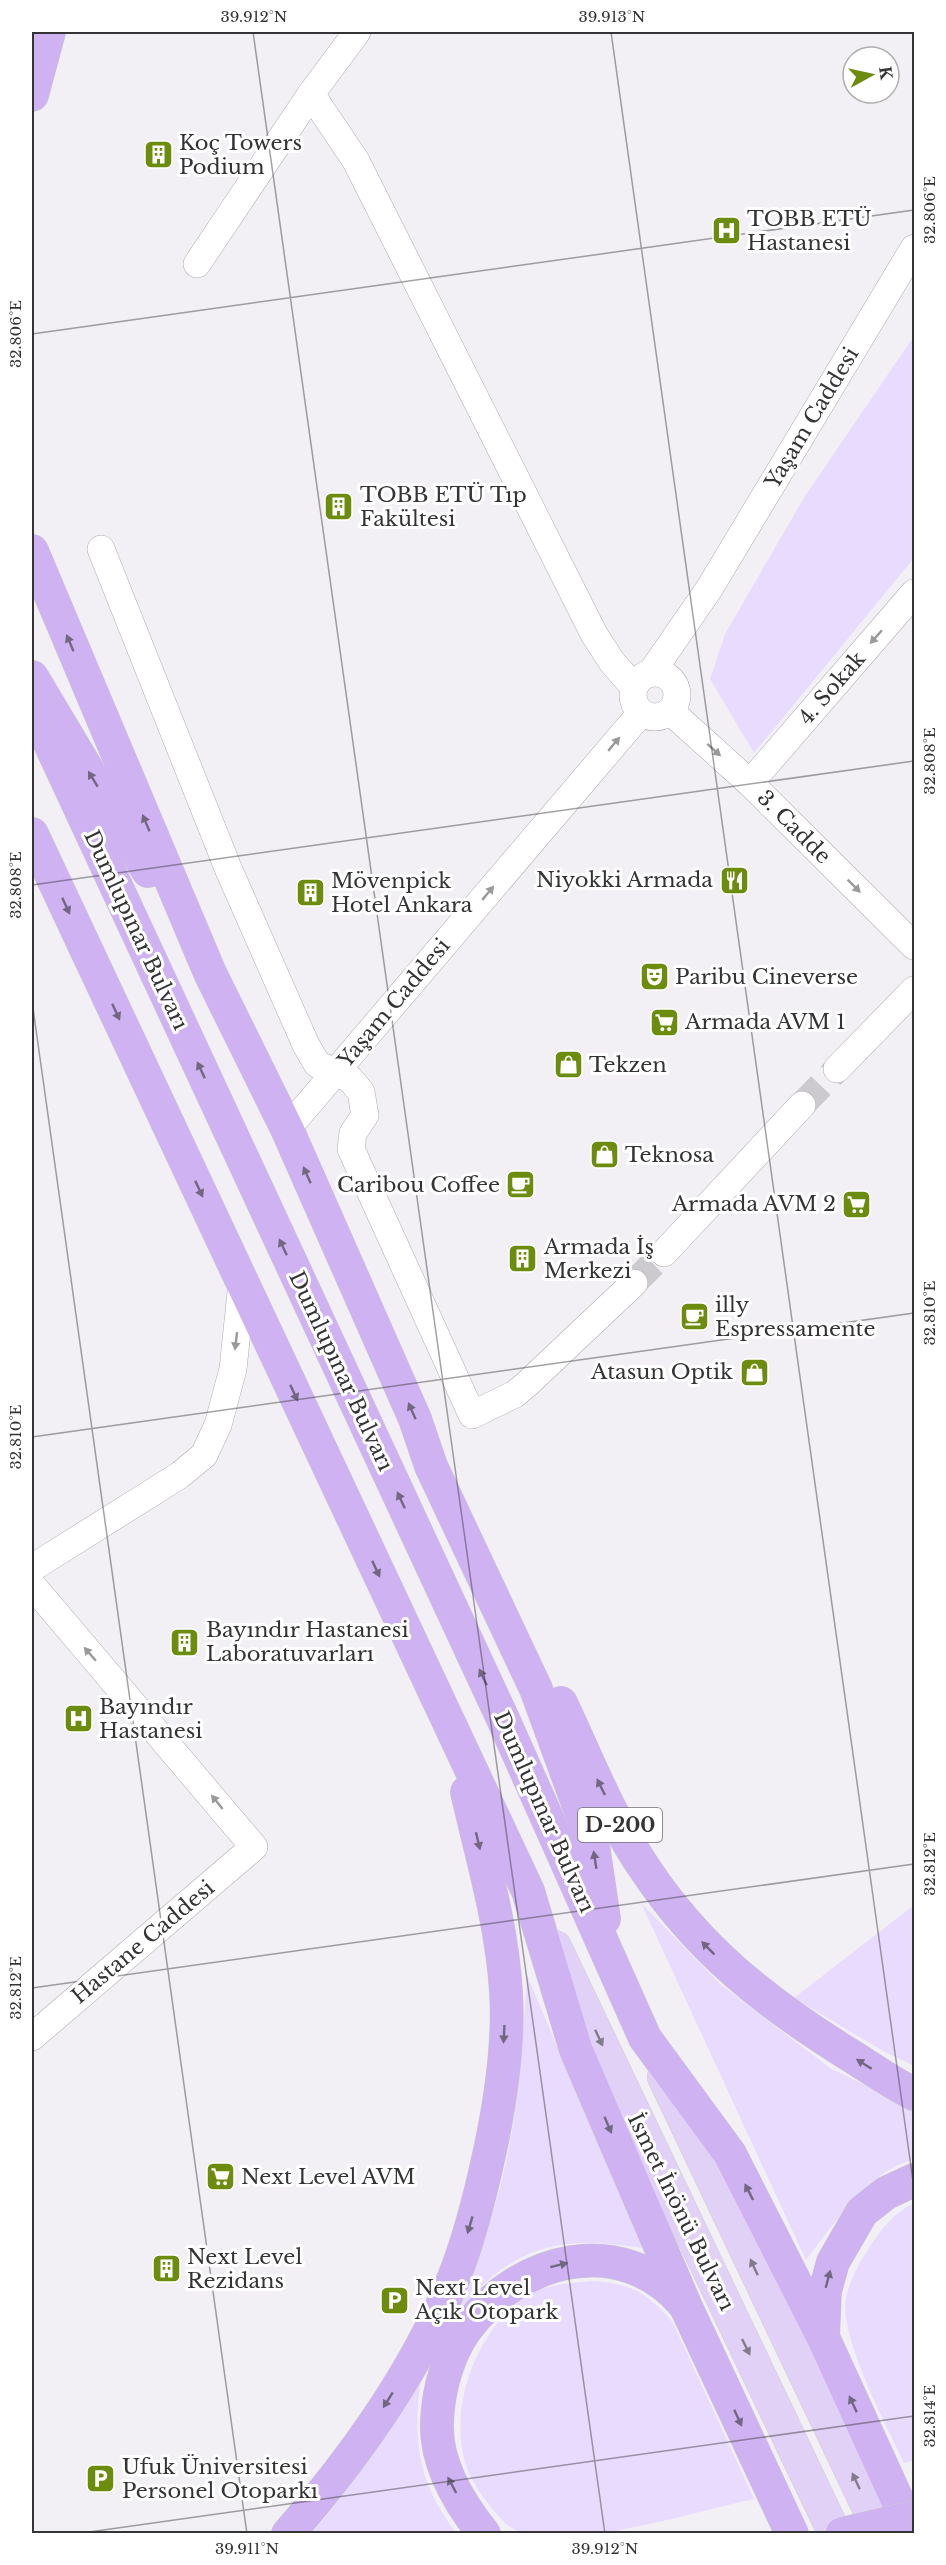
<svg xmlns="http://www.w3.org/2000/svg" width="946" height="2565" viewBox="0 0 946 2565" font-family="'Libre Baskerville',serif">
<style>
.green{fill:#e9dbfe}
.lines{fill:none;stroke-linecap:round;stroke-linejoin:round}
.minor-tunnel{stroke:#cccacf;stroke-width:27;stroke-dasharray:27 14;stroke-linecap:butt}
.minor-casing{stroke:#aeacb1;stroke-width:28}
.major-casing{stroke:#cececf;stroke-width:34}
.highway-casing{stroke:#cececf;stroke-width:34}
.minor{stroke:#fff;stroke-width:27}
.major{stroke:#e2d1f7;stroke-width:33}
.highway{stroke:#ceb2f2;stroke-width:33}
.highway-bridge-casing{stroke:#cececf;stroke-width:34;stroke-linecap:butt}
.highway-bridge{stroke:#ceb2f2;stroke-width:33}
.oneway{fill:#9a9a9a}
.oneway2{fill:#726681}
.oneway3{fill:#827b8d}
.ticks{fill:none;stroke:#343436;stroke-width:1.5;stroke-opacity:0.45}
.labels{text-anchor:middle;stroke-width:6;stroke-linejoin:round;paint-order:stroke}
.shield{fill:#fff;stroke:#717172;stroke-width:1.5}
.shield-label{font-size:20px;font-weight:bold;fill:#343436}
.poi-label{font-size:21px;fill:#343436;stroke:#fff;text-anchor:start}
.street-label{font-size:21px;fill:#343436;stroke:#fff}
.neatline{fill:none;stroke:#343436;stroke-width:2}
.ticks-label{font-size:15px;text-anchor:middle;fill:#343436}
</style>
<rect width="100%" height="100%" fill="#f2f0f5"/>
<g class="green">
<polygon points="914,336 914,558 754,753 710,679 725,634 805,496"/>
<path d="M641,1903L720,1984L830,2068L914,2109V2160C870,2168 832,2227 806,2260Z"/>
<polygon points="914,1905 914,2066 883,2051 794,1998"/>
<path d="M527,1975L642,2248C584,2239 536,2238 489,2279C475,2291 463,2306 450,2319C466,2284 482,2249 493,2212C517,2135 522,2055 527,1975Z"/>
<path d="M914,2203V2461L904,2463C887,2425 839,2338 846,2298C850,2280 859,2263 869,2248C881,2229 894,2213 914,2203Z"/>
<path d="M592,2281C631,2283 648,2293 673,2323L754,2499C704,2510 653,2525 603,2533C588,2535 572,2533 557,2533C547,2533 535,2535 525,2533C510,2531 499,2517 490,2506C481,2495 474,2484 468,2471C445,2412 476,2327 530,2294C547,2284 573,2283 592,2281Z"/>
<path d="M422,2372C412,2437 416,2479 456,2533L311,2534C355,2484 389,2430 422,2372Z"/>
</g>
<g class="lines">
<g class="minor-tunnel">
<polyline points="802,1105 837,1069"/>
<polyline points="634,1283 664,1253"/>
</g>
<defs>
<g id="minor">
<polyline points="311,94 356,161 594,634 612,662 634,687"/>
<polyline points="197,264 311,94 357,32"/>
<polyline points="101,549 228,868 306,1045 317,1064 350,1079 361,1092 365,1115 353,1133 351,1149 472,1415 515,1394 527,1384 634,1283"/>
<polyline points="651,673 709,589 914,248"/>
<circle cx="655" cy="695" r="22"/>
<polyline points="670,711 750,783 914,946"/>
<polyline points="750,783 914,593"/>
<polyline points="837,1069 914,990"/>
<polyline points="287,1129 641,713"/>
<polyline points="664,1253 802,1105"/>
<polyline points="32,1568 180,1475 204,1455 218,1425 233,1369 242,1283"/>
<polyline points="32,1585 254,1847 32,2037"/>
</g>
<g id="major">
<polyline points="555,1947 835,2534"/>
<polyline points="664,2077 881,2534"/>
</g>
<g id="highway">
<polyline points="32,95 49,32"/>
<polyline points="32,551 210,973 287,1129 415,1419 431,1466 536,1689 593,1845 604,1919"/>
<polyline points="32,677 148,871"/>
<polyline points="32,705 503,1719 645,2038 730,2154 823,2337 913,2534"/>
<polyline points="32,834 528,1891 576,2050 686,2307 792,2534"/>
<path d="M561,1703C587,1758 610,1818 645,1869C698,1949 764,2001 845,2052C868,2066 890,2082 914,2094"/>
<polyline points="823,2336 825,2291 833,2262 862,2212 886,2193 914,2180"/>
<path d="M288,2534C355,2457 422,2363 458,2267C473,2226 484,2180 493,2136C502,2090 509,2039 506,1992C502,1924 482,1858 467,1792"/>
<path d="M484,2534C459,2503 435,2463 437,2422C438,2391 448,2353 467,2328C519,2258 620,2231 683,2303"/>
</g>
</defs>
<use href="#minor" class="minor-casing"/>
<use href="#major" class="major-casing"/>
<use href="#highway" class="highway-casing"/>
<use href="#minor" class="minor"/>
<use href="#major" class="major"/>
<use href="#highway" class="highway"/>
<defs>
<polyline id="highway-bridge" points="842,2534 914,2517"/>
</defs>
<use href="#highway-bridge" class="highway-bridge-casing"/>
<use href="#highway-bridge" class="highway-bridge"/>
</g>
<defs><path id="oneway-solid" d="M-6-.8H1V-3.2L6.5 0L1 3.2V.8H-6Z" transform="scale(1.5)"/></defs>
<g class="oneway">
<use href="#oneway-solid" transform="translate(876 637) rotate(131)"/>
<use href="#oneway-solid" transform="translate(614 744) rotate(-50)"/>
<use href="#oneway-solid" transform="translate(714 750) rotate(42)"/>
<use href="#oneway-solid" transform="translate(854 886) rotate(45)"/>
<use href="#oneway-solid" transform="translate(488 893) rotate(-50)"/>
<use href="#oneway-solid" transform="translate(236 1341) rotate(97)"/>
<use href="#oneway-solid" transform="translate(90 1654) rotate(-131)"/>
<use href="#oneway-solid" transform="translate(217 1802) rotate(-129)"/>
</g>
<g class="oneway2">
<use href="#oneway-solid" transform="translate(70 643) rotate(-113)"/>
<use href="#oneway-solid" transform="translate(93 779) rotate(-121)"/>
<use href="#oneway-solid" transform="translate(146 823) rotate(-113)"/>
<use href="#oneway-solid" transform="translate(66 906) rotate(65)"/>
<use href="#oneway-solid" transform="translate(116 1012) rotate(65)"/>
<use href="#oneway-solid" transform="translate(201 1070) rotate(-115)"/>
<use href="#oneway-solid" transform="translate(307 1175) rotate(-114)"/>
<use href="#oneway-solid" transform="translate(199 1189) rotate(65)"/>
<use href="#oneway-solid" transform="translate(283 1247) rotate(-115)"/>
<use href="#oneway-solid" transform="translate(294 1393) rotate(65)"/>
<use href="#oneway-solid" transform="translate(412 1411) rotate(-114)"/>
<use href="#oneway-solid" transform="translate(401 1500) rotate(-115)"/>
<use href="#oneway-solid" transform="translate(376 1569) rotate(65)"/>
<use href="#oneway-solid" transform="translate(483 1677) rotate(-115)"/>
<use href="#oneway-solid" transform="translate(601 1787) rotate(-116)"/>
<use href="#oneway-solid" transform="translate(478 1841) rotate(77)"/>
<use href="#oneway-solid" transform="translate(595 1860) rotate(-99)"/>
<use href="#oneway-solid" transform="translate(708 1948) rotate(-135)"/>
<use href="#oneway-solid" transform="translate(504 2034) rotate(93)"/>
<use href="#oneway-solid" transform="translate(864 2064) rotate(-148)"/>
<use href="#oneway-solid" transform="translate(608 2125) rotate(67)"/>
<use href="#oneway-solid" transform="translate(749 2192) rotate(-117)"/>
<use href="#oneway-solid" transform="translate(470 2225) rotate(106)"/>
<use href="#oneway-solid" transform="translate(559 2265) rotate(-14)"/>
<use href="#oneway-solid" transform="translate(828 2279) rotate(-75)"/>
<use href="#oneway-solid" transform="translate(388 2400) rotate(122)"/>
<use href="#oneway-solid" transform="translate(853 2404) rotate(-115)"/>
<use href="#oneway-solid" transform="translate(738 2418) rotate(65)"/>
<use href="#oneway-solid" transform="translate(452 2485) rotate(-118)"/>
</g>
<g class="oneway3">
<use href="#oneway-solid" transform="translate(599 2038) rotate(65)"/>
<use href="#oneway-solid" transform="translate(754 2267) rotate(-115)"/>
<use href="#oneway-solid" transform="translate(746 2347) rotate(64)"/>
<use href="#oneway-solid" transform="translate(856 2481) rotate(-115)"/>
</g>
<path class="ticks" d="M253,32L605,2534M611,32L914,2188M32,334L914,210M32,885L914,761M32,1001L247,2534M32,1437L914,1313M32,1988L914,1864M75,2534L914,2416"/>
<defs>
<symbol id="building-square" viewBox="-11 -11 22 22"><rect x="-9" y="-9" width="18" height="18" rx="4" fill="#6c8c0d" stroke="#fff"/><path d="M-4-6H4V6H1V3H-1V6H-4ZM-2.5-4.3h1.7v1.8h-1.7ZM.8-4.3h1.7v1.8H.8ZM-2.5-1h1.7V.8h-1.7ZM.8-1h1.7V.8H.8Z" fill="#fff"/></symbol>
<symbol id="hospital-square" viewBox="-11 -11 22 22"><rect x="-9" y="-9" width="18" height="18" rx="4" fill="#6c8c0d" stroke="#fff"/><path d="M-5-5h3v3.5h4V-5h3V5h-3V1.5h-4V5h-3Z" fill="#fff"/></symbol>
<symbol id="restaurant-square" viewBox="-11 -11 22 22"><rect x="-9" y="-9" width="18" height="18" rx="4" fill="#6c8c0d" stroke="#fff"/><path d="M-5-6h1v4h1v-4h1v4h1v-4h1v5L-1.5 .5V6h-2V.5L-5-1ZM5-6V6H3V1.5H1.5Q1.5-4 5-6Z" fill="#fff"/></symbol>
<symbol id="theatre-square" viewBox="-11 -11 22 22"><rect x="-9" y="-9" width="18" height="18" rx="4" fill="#6c8c0d" stroke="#fff"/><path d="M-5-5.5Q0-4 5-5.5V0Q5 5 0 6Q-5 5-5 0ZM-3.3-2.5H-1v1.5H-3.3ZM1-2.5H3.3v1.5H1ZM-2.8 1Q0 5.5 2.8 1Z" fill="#fff"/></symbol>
<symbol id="supermarket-square" viewBox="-11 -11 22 22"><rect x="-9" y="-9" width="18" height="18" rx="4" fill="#6c8c0d" stroke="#fff"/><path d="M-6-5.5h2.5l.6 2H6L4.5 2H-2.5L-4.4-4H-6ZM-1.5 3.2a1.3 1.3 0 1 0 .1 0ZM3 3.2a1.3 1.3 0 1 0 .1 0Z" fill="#fff"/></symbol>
<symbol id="shop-square" viewBox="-11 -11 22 22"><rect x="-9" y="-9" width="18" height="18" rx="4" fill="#6c8c0d" stroke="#fff"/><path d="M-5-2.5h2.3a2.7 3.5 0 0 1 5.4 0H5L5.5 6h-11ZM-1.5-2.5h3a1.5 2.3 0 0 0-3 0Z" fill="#fff"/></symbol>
<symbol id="cafe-square" viewBox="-11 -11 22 22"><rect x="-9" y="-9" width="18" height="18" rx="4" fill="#6c8c0d" stroke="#fff"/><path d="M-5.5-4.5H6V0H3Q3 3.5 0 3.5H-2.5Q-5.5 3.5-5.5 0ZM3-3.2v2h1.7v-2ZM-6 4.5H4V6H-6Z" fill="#fff"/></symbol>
<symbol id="parking-square" viewBox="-11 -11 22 22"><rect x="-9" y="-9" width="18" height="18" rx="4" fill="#6c8c0d" stroke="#fff"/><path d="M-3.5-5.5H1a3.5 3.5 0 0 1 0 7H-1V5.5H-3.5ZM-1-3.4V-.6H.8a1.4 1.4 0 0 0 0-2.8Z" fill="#fff"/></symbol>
</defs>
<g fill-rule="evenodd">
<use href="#building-square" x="142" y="138" width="33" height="33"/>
<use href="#hospital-square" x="710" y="214" width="33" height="33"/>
<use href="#building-square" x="322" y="490" width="33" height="33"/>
<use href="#restaurant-square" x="718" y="864" width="33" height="33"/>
<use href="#building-square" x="294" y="876" width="33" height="33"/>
<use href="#theatre-square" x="638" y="960" width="33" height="33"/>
<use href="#supermarket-square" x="648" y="1006" width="33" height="33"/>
<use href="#shop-square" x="552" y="1048" width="33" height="33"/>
<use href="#shop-square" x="588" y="1138" width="33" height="33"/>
<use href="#cafe-square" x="504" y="1168" width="33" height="33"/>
<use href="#supermarket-square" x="840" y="1188" width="33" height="33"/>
<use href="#building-square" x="506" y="1242" width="33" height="33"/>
<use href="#cafe-square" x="678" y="1300" width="33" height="33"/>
<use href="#shop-square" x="738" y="1356" width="33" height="33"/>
<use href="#building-square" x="168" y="1626" width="33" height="33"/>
<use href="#hospital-square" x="62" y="1702" width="33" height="33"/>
<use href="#supermarket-square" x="204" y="2160" width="33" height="33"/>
<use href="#building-square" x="150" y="2252" width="33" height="33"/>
<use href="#parking-square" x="378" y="2284" width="33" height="33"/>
<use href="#parking-square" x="84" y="2462" width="33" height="33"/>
</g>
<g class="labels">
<rect class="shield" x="578" y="1808" width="84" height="34" rx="4.5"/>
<g class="shield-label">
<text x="620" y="1832">D-200</text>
</g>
<g class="poi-label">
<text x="179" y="150">Koç Towers<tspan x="179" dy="24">Podium</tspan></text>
<text x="747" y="226">TOBB ETÜ<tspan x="747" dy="24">Hastanesi</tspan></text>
<text x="360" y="502">TOBB ETÜ Tıp<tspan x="360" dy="24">Fakültesi</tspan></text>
<text x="713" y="887" text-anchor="end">Niyokki Armada</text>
<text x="331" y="888">Mövenpick<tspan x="331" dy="24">Hotel Ankara</tspan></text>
<text x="675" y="984">Paribu Cineverse</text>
<text x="685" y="1029">Armada AVM 1</text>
<text x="589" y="1072">Tekzen</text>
<text x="625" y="1162">Teknosa</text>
<text x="500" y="1192" text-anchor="end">Caribou Coffee</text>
<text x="836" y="1211" text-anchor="end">Armada AVM 2</text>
<text x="544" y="1254">Armada İş<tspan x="544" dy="24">Merkezi</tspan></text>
<text x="715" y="1312">illy<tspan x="715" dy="24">Espressamente</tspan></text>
<text x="733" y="1379" text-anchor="end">Atasun Optik</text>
<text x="206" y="1637">Bayındır Hastanesi<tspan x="206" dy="24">Laboratuvarları</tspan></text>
<text x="99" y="1714">Bayındır<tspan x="99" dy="24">Hastanesi</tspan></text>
<text x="241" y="2184">Next Level AVM</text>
<text x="187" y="2264">Next Level<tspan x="187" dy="24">Rezidans</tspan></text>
<text x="415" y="2295">Next Level<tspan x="415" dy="24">Açık Otopark</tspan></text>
<text x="122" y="2474">Ufuk Üniversitesi<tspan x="122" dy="24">Personel Otoparkı</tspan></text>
</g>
<g class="street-label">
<text transform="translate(812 418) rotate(-59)" y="7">Yaşam Caddesi</text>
<text transform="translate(832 688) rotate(-49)" y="7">4. Sokak</text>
<text transform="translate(794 827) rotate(45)" y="7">3. Cadde</text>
<text transform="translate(136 930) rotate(65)" y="7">Dumlupınar Bulvarı</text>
<text transform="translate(394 1003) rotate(-50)" y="7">Yaşam Caddesi</text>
<text transform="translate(341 1371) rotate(65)" y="7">Dumlupınar Bulvarı</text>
<text transform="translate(544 1812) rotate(66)" y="7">Dumlupınar Bulvarı</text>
<text transform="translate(143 1942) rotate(-40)" y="7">Hastane Caddesi</text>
<text transform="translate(681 2212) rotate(64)" y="7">İsmet İnönü Bulvarı</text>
</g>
</g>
<rect width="946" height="2565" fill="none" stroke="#ffffff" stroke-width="66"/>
<g transform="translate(871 75) rotate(82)"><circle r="28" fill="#ffffff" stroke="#aeaeaf" stroke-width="1.5"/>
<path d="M0-4.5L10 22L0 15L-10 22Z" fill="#6c8c0d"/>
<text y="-9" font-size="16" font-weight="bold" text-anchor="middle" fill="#343436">K</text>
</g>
<rect x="33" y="33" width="880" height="2499" class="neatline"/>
<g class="ticks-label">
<text x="254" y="22">39.912°N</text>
<text x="612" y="22">39.913°N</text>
<text transform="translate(930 210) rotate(-90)" y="5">32.806°E</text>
<text transform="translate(16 334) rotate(-90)" y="5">32.806°E</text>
<text transform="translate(930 761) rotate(-90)" y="5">32.808°E</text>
<text transform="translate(16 885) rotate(-90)" y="5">32.808°E</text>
<text transform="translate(930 1313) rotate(-90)" y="5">32.810°E</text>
<text transform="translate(16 1437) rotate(-90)" y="5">32.810°E</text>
<text transform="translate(930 1864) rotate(-90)" y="5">32.812°E</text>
<text transform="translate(16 1988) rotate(-90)" y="5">32.812°E</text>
<text transform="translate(930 2416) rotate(-90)" y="5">32.814°E</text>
<text x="247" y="2554">39.911°N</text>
<text x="605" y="2554">39.912°N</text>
</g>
</svg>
